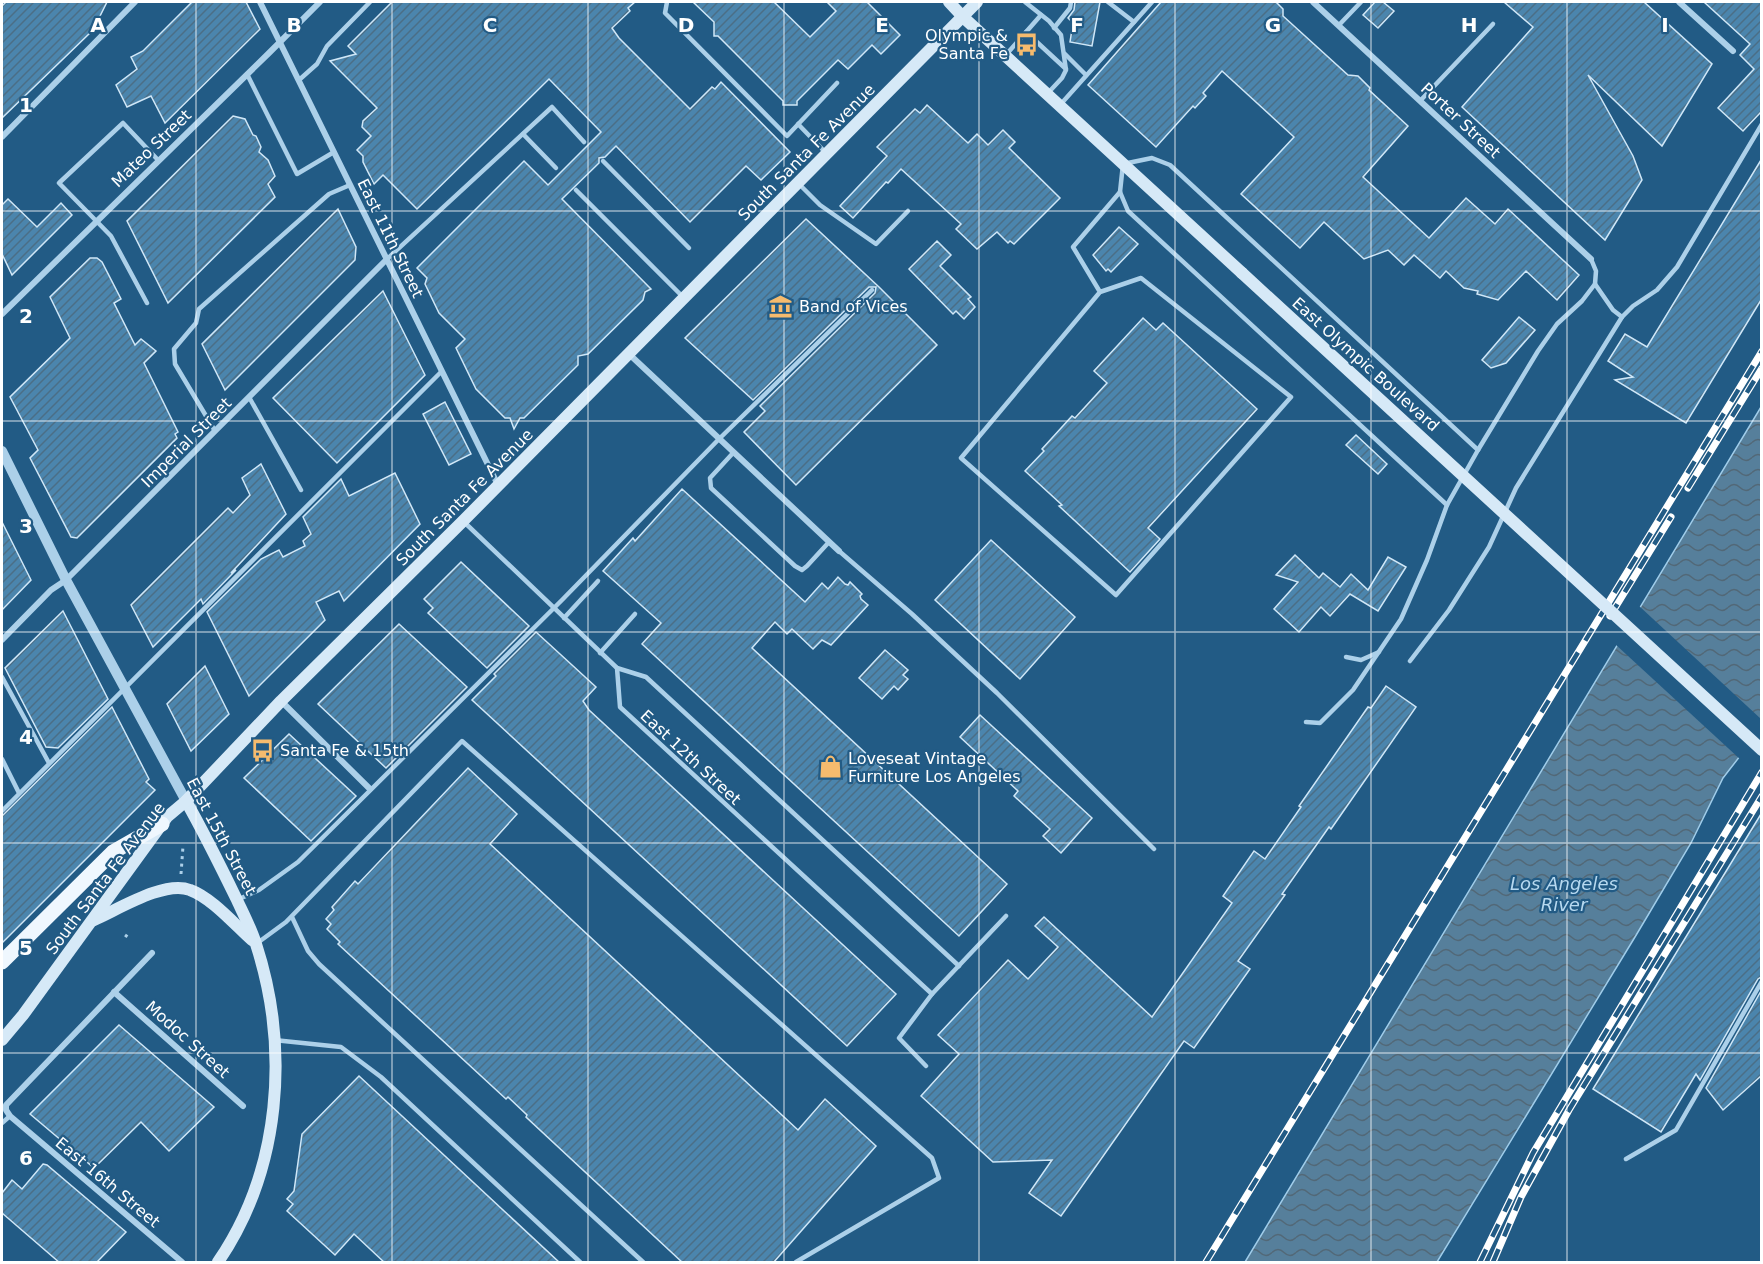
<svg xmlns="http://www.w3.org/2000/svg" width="1763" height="1264" viewBox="0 0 1763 1264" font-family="'DejaVu Sans',sans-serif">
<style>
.water{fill:url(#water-waves);stroke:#a0cdea;stroke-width:1.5}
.pier{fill:#225b85}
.building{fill:url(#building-hatch);stroke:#d0e7f7;stroke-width:1.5}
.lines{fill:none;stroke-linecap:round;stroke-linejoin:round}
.path{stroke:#acd0e9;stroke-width:3;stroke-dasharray:3 4.5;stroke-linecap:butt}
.service{stroke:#acd0e9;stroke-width:4.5}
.minor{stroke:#acd0e9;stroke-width:6}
.tertiary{stroke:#acd0e9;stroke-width:10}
.secondary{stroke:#d6e9f7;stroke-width:12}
.primary{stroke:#eff7fe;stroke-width:15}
.rail-casing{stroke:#fff;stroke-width:7}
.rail{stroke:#225b85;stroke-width:4.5;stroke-dasharray:14;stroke-linecap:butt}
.secondary-bridge{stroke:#d6e9f7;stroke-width:12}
.grid{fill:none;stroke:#fff;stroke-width:1.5;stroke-opacity:0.55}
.labels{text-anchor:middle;stroke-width:4.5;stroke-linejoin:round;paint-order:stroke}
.poi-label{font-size:16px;fill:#fff;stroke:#225b85;text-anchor:start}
.street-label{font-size:16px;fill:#fff;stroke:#225b85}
.water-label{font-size:18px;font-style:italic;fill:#b7d9f0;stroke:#225b85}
.grid-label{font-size:20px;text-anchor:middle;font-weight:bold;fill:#fff;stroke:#225b85;stroke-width:4.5;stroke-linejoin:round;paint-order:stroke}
</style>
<defs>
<pattern id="water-waves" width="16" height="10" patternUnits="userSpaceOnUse" patternTransform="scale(1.5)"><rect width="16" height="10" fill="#567f9b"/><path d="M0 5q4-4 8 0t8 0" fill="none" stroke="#526877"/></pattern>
<pattern id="building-hatch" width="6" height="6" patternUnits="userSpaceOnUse" patternTransform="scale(1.5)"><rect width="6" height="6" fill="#4b85ad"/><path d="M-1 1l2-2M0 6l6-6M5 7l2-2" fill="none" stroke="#4b6e86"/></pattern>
</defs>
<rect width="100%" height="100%" fill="#225b85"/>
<polygon class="water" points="1761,407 1761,729 1723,778 1691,843 1635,937 1437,1262 1245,1262"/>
<polygon class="pier" points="1638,605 1761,719 1762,734 1741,760 1615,644"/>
<g class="building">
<polygon points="6,2 107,2 93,30 2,118 2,6"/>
<polygon points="192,2 246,2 260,29 165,123 151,96 127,107 116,85 137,69 131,57 143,51"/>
<polygon points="392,2 635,2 628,8 630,11 612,28 619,38 690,109 712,87 715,89 721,82 790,152 761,180 746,166 690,222 616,146 605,157 599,158 599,163 562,199 651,289 645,292 643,300 588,354 578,356 578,365 524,418 520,418 514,429 510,418 505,418 476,389 456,348 465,339 439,313 425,284 427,278 417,268 524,161 548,185 601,132 549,79 417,209 383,175 374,184 363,162 363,156 357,150 371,136 362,127 363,121 377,108 330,61 356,54 348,46"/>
<polygon points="693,2 774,2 810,37 836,11 827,2 867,2 900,35 881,54 872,45 848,69 838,60 797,101 797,105 783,105 783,101 718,36 714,36 714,22"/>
<polygon points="1075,2 1100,2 1092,46 1070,42 1073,23 1068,18 1074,10"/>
<polygon points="1161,2 1276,2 1283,9 1283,16 1348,75 1358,76 1370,88 1369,90 1408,126 1363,177 1429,238 1466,198 1495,224 1508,209 1579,275 1557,300 1526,271 1498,300 1477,294 1478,291 1464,288 1446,271 1440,278 1414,255 1404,265 1388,250 1364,259 1324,222 1300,248 1241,194 1294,137 1222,71 1203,93 1206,96 1195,108 1193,106 1156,147 1088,85"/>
<polygon points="1375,2 1383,2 1394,11 1378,28 1363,15"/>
<polygon points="1504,2 1644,2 1712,64 1662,146 1588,75 1633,156 1642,180 1605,240 1462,107 1533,27"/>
<polygon points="1704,2 1761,2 1761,112 1743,131 1718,108 1754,69 1740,55 1750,44"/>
<polygon points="927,105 968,143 977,134 988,145 1003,130 1015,142 1009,148 1060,198 1014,244 1010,241 1008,243 997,232 977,249 956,229 961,224 901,169 888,183 886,182 853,218 840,206 887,156 877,147 915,109 920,113"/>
<polygon points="233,116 245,119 253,135 256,136 261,147 259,152 268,160 275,176 268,184 275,197 168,303 127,221"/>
<polygon points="1761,160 1761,300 1686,423 1615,380 1633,377 1608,361 1625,334 1647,347"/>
<polygon points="8,199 37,227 61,203 72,215 12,275 2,254 2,205"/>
<polygon points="338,209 356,247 355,260 225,390 202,344"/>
<polygon points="806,219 879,287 937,345 796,485 744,432 765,411 760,406 875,293 876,287 869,287 753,400 685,338"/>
<polygon points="1119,227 1138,244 1111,272 1108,269 1106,271 1093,255"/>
<polygon points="937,241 951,255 940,266 971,297 968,299 975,307 964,319 956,311 953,314 909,269"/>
<polygon points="90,258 97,258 102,262 121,299 114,303 135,345 141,339 156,351 144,363 178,432 175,434 177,438 77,538 71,537 30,458 38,450 10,397 70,338 50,297"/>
<polygon points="383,291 425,375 337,463 273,398"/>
<polygon points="1519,317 1535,330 1506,363 1491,368 1482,360"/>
<polygon points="1143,318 1156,330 1163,323 1257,409 1148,528 1160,539 1130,572 1059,506 1062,505 1025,471 1044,451 1042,449 1072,416 1075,418 1107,383 1094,371"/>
<polygon points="445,402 471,454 449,465 423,414"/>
<polygon points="1356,435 1387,464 1378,474 1346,445"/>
<polygon points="261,464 286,514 231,573 236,570 203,604 201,599 153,647 131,605 228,508 233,513 250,495 242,478"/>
<polygon points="395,473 420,524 344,601 339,591 316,602 325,620 249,696 207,612 261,559 279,550 283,557 305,546 303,541 311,534 303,517 341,479 349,496"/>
<polygon points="682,489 805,602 822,583 828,589 838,577 845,584 848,585 850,582 862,594 860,596 861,599 868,605 831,645 822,640 813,649 792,629 787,634 775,622 752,648 1007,884 959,936 642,644 661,623 603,571 633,538 635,541"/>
<polygon points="2,522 31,580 2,610"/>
<polygon points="991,540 1075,617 1020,679 935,600"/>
<polygon points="1295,555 1319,578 1323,573 1340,587 1351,574 1368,590 1388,557 1406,567 1378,611 1350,594 1330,616 1321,607 1299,632 1274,609 1298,582 1276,575"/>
<polygon points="461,562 529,626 487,668 428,613 433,608 424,599"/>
<polygon points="63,611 108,699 58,748 46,747 5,668"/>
<polygon points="399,624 467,687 386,768 318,704"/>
<polygon points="536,632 596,687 583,701 589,710 896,994 847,1046 472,700 496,676 494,674"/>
<polygon points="885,650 908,670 903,675 908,679 898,690 894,686 882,699 859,678"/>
<polygon points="205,666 229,714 191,751 167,704"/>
<polygon points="1386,686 1416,707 1331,829 1329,827 1282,894 1285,895 1238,961 1250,969 1194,1048 1184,1041 1061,1216 1029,1193 1052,1160 993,1162 921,1096 959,1054 938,1035 1008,960 1028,979 1058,947 1035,926 1044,917 1152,1017 1232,903 1223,896 1254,851 1265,859 1301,807 1299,806 1368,707 1371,708"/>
<polygon points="112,707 149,779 146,782 155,790 2,943 2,816"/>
<polygon points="980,715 1092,818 1061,853 1043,836 1050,829 1014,796 1018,791 960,737"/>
<polygon points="289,734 356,796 311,841 244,778"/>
<polygon points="468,768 517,814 490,844 798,1130 825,1099 876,1146 773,1263 683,1263 526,1117 527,1115 508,1097 506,1099 338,944 340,942 327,929 331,924 326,919 334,910 332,907 355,881 358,884"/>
<polygon points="1761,814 1761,977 1758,979 1700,1080 1696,1074 1661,1132 1593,1089"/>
<polygon points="1761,991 1761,1076 1723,1110 1706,1088"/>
<polygon points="119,1025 214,1107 169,1151 141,1122 94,1168 30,1114"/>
<polygon points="359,1076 560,1263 385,1263 354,1234 335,1255 287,1211 293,1204 287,1199 294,1191 302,1134"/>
<polygon points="43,1164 47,1165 126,1232 96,1263 60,1263 2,1213 2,1193 12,1180 22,1189"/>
</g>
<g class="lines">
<g class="path">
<polyline points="181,874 183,846"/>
<polyline points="125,935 129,938"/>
</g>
<g class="service">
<polyline points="667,2 665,13 787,136 837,83"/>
<polyline points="1025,2 1049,21 1061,35 1066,70 1062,78 1048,93"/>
<polyline points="1108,2 1134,22"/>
<polyline points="1339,25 1361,2"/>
<polyline points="1054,28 1070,8 1071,2"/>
<polyline points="1026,32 1066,69"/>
<polyline points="1065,54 1086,75"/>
<polyline points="1005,56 1041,15"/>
<polyline points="247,74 297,174 334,152"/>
<polyline points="299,80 317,64 327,46 370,2"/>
<polyline points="1420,101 1493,24"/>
<polyline points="1060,105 1152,2"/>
<polyline points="798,124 825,152"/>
<polyline points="523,134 556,168"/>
<polyline points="603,161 689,248"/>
<polyline points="798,183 820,205 876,244 908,211"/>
<polyline points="576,190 683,297"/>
<polyline points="386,260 552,107 584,142"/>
<polyline points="1595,284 1613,310 1622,317"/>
<polyline points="1100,292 1141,278 1291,397 1116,595 961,458 1100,292 1073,247 1120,192"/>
<polyline points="147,303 111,236 59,183 123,123 158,160"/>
<polyline points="249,397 301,490"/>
<polyline points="215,431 175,364 174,349 196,323 199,309 329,194 350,185"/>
<polyline points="733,453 710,478 711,488 795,566 802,570 807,566 829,542"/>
<polyline points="1447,505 1128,211 1120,192 1123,164 1152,158 1170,165 1478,450"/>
<polyline points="463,521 617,668 620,707 932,994"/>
<polyline points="839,551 912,614 997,693 1154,849"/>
<polyline points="564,618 598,581"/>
<polyline points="600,653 635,614"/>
<polyline points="1346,657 1361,660 1379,652"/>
<polyline points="1410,661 1449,610 1489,547 1516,488 1622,317 1633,306 1657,290 1677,267 1762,124"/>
<polyline points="617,668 646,677 959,966"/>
<polyline points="2,677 49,763"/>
<polyline points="1306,722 1320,723 1353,690 1401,619 1427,560 1447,505 1478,450 1538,351 1557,324 1582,301 1595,284 1596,271 1591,259"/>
<polyline points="2,759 19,793"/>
<polyline points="2,811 441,372"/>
<polyline points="237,900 259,890 298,862 562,600 719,439 872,290"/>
<polyline points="292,917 308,951 319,964 643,1262"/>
<polyline points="256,944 286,922 462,741 932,1158 939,1178 796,1262"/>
<polyline points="274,1040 341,1047 381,1077 580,1262"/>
<polyline points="926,1066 899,1038 932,994 1006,916"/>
<polyline points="2,1123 10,1116"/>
<polyline points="1626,1159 1676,1130 1762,981"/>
</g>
<g class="minor">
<polyline points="260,2 498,485"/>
<polyline points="1313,2 1591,259"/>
<polyline points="1679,2 1733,51"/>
<polyline points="2,137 135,2"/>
<polyline points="2,314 270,52 320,2"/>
<polyline points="629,354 839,551"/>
<polyline points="2,640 51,590 66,580 386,260"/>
<polyline points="281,701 370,789"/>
<polyline points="152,953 6,1105 6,1110 10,1116 182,1262"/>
<polyline points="114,992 243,1106"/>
</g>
<polyline class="tertiary" points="2,451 66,580 186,801"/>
<g class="secondary">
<polyline points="949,2 963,17 1242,273"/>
<path d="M186,801C204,833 220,865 236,898C243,913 251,928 256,944C290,1049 281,1170 218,1262"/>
<path d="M94,920C119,909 165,880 190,890C212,898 235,925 252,940"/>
<polyline points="2,1040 23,1015 167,817 186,801 281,701 463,521 977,2"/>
</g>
<polyline class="primary" points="2,962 113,852 162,824"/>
<defs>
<g id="rail">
<polyline points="1688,488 1762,368"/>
<polyline points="1610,616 1671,517"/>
<polyline points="1206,1262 1762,351"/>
<polyline points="1480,1262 1533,1153 1762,772"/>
<polyline points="1493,1262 1521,1197 1569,1110 1762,796"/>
</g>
</defs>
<use href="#rail" class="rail-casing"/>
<use href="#rail" class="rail"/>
<polyline class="secondary-bridge" points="1242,273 1762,750"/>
</g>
<path class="grid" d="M196,2V1262M392,2V1262M588,2V1262M784,2V1262M979,2V1262M1175,2V1262M1371,2V1262M1567,2V1262M2,211H1762M2,421H1762M2,632H1762M2,843H1762M2,1053H1762"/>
<defs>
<symbol id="bus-bare" viewBox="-9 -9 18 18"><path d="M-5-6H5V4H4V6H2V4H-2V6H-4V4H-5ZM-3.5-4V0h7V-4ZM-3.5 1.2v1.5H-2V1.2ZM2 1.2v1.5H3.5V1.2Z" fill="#f5bb6e" stroke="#225b85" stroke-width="2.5" paint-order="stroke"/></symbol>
<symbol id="museum-bare" viewBox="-9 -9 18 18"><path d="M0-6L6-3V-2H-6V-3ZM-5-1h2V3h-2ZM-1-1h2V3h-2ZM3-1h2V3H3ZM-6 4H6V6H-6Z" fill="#f5bb6e" stroke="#225b85" stroke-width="2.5" paint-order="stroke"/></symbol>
<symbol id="shop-bare" viewBox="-9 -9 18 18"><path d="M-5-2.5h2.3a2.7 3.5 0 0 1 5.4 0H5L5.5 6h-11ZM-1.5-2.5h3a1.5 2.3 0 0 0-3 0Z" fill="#f5bb6e" stroke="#225b85" stroke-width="2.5" paint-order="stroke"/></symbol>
</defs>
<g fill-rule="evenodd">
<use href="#bus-bare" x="1010" y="28" width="33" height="33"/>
<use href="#museum-bare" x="764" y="290" width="33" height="33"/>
<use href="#bus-bare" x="246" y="734" width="33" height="33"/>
<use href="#shop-bare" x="814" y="750" width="33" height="33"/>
</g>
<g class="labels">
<g class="poi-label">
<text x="1008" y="41" text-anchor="end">Olympic &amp;<tspan x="1008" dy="18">Santa Fe</tspan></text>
<text x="799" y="312">Band of Vices</text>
<text x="280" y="756">Santa Fe &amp; 15th</text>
<text x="848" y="764">Loveseat Vintage<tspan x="848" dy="18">Furniture Los Angeles</tspan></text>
</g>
<g class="street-label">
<text transform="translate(1461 120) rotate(43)" y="6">Porter Street</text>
<text transform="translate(151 148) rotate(-44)" y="6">Mateo Street</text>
<text transform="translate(806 152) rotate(-45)" y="6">South Santa Fe Avenue</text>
<text transform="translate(391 238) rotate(64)" y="6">East 11th Street</text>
<text transform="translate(1366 364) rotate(42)" y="6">East Olympic Boulevard</text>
<text transform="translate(186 442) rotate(-45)" y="6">Imperial Street</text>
<text transform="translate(464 497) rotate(-45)" y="6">South Santa Fe Avenue</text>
<text transform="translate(691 757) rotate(43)" y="6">East 12th Street</text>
<text transform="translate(222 836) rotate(62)" y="6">East 15th Street</text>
<text transform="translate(105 878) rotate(-53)" y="6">South Santa Fe Avenue</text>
<text transform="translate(188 1039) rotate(42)" y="6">Modoc Street</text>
<text transform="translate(108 1182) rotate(40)" y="6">East 16th Street</text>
</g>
<g class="water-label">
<text x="1564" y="890">Los Angeles<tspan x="1564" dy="21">River</tspan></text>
</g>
</g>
<g class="grid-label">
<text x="98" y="32">A</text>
<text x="294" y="32">B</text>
<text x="490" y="32">C</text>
<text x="686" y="32">D</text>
<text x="882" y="32">E</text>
<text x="1077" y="32">F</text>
<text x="1273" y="32">G</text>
<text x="1469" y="32">H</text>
<text x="1665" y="32">I</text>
<text x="26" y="112">1</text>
<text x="26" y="323">2</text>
<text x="26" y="533">3</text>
<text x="26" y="744">4</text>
<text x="26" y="955">5</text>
<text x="26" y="1165">6</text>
</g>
<rect width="1763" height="1264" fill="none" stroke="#ffffff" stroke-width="6"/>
</svg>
